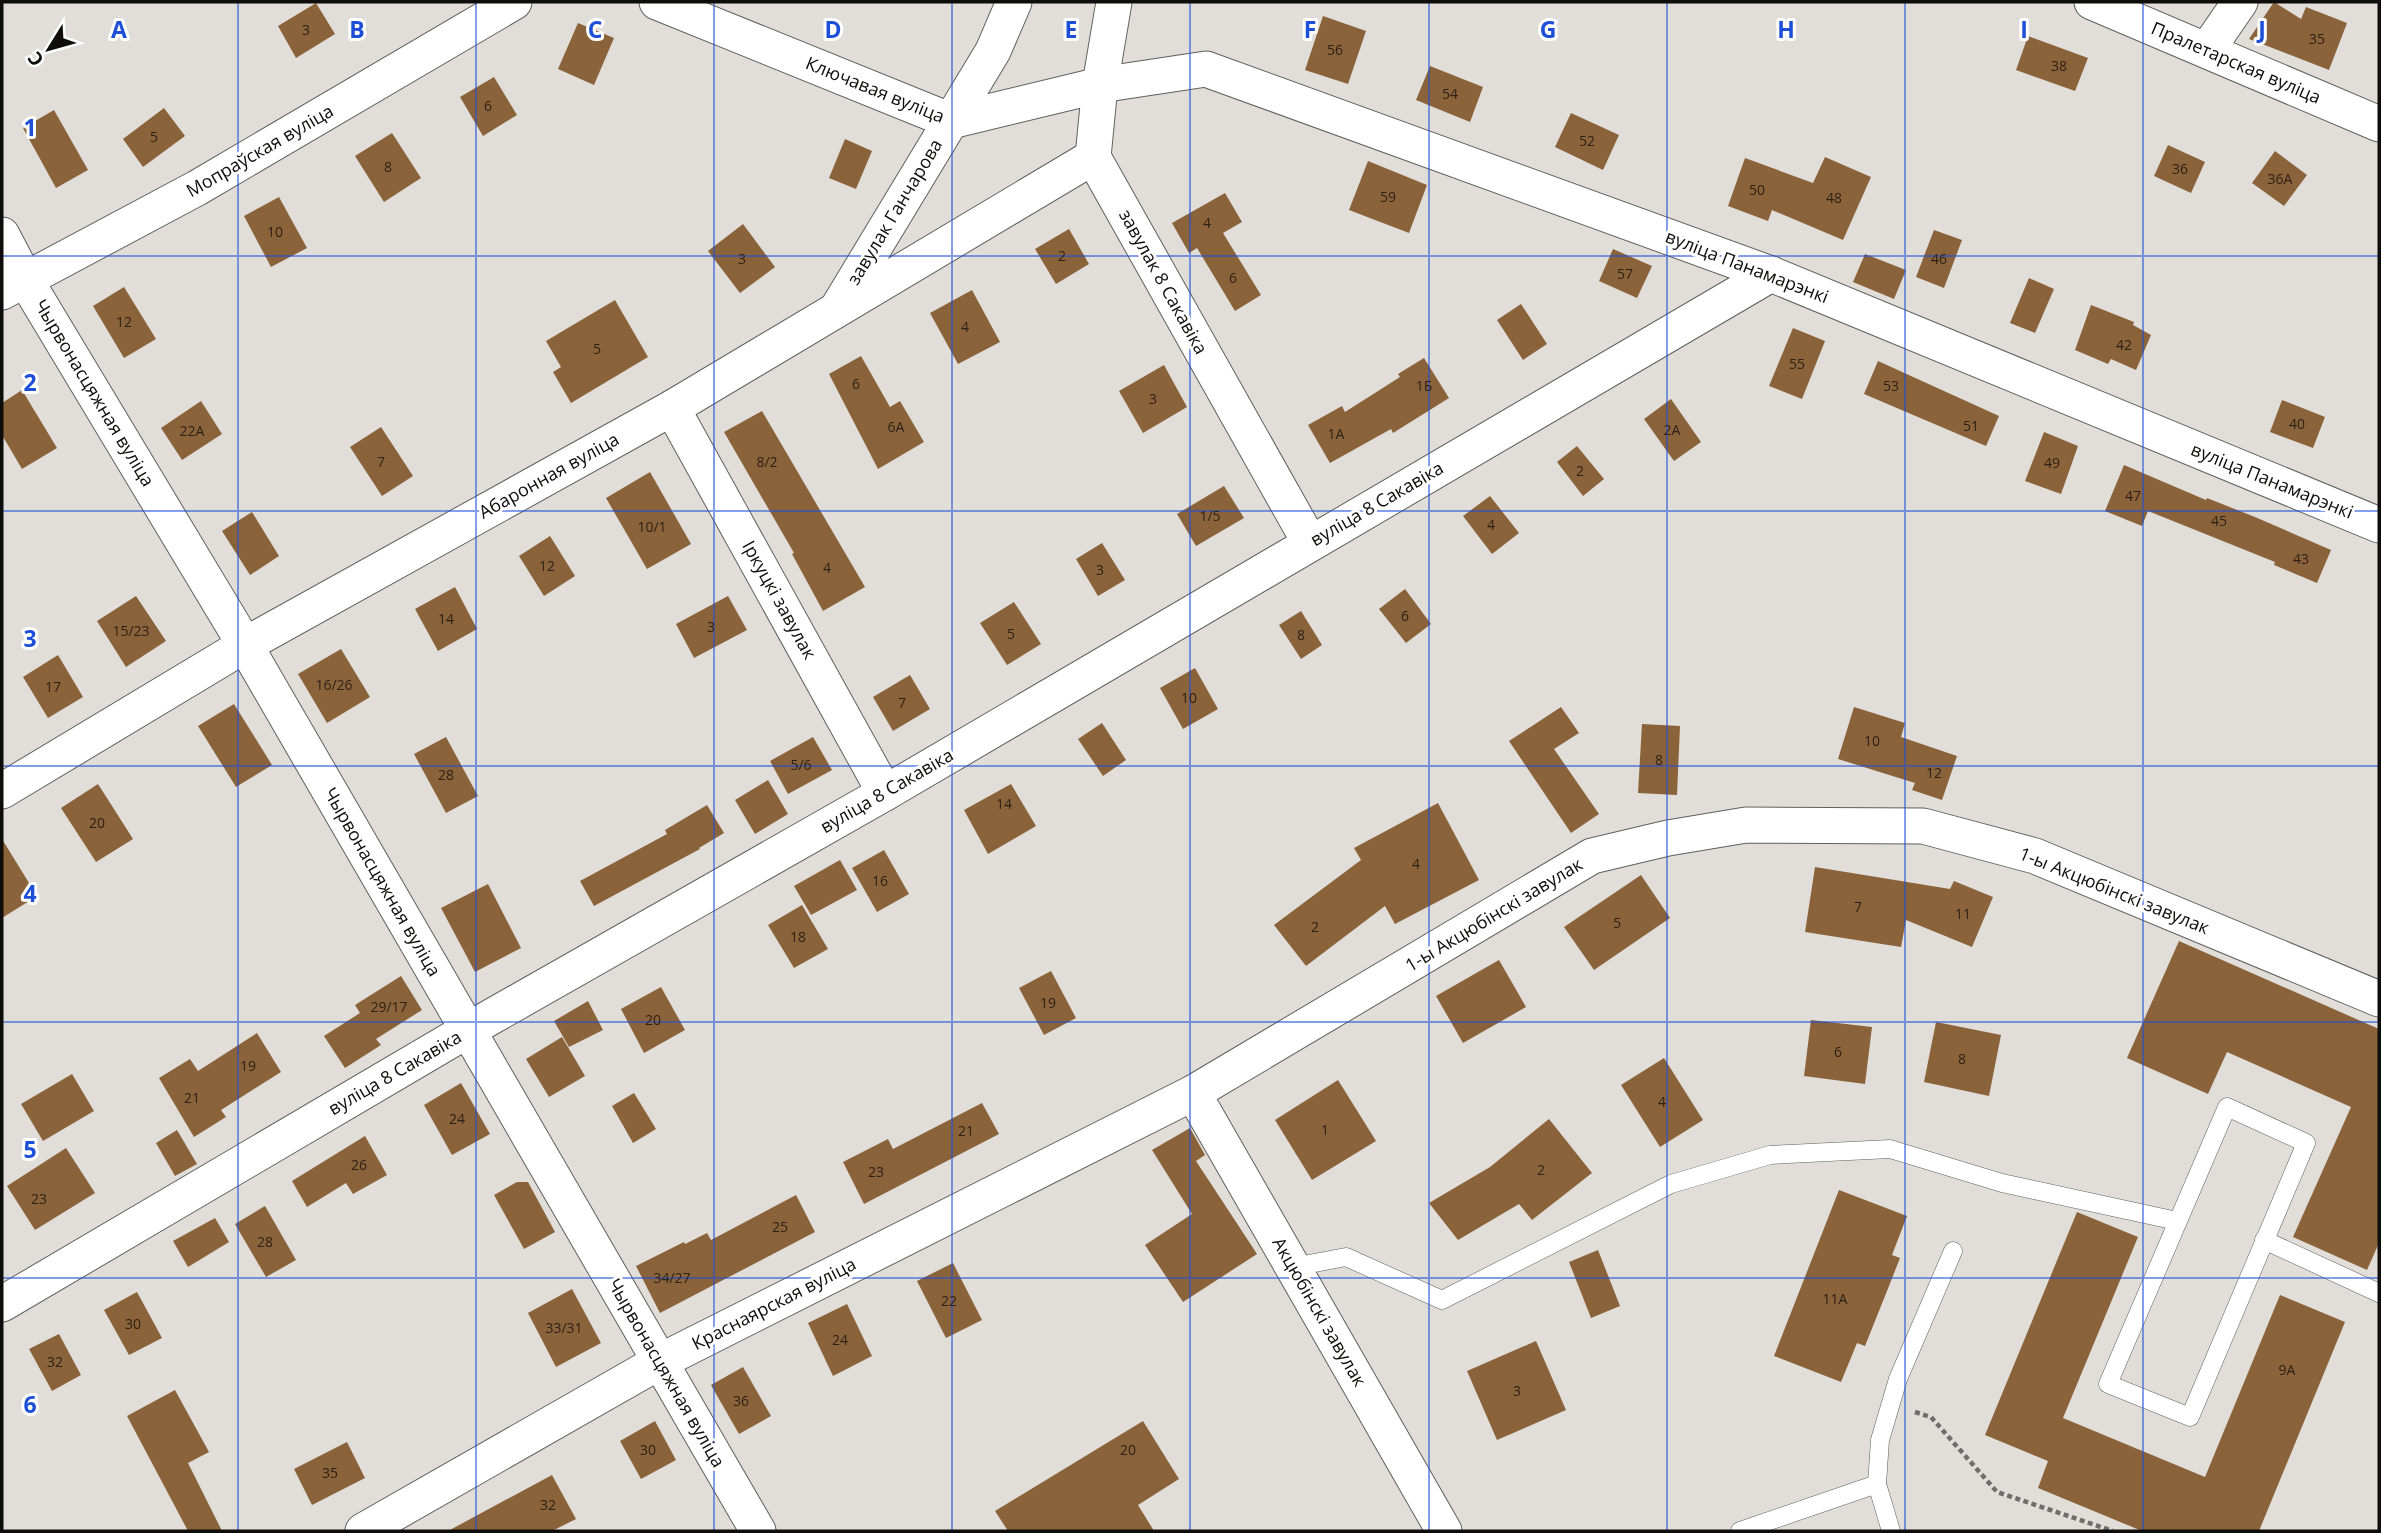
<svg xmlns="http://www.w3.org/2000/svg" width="2381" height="1533" viewBox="0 0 2381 1533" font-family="'Open Sans',sans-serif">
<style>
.building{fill:#8b633b}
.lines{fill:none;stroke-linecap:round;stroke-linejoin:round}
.lane-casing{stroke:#625f5c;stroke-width:19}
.street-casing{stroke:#625f5c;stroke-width:37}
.path{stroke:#706e6b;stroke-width:4.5;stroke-dasharray:5 3.5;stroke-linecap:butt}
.lane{stroke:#fff;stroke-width:18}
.street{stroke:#fff;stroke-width:35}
.grid{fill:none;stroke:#1d4ed8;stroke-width:2;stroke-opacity:0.55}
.labels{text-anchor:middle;stroke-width:6;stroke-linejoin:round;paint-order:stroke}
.number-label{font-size:14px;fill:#2d2218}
.street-label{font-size:18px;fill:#0e0d0c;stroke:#fff}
.grid-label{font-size:23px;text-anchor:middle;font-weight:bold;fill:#1d4ed8;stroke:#fff;stroke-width:6;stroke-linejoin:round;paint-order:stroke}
</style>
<rect width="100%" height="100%" fill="#e1deda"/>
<g class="building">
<polygon points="2274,2 2301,19 2306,7 2347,23 2329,70 2249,39"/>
<polygon points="316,3 335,34 296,58 278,26"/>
<polygon points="1323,16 1366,31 1348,84 1305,70"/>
<polygon points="578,23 614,38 594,85 558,69"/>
<polygon points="2028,36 2088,58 2075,91 2016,70"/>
<polygon points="1430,66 1483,87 1470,122 1416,100"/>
<polygon points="494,77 517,115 483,136 460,97"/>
<polygon points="164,108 185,136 143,167 123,139"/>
<polygon points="54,110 88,170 56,188 23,128"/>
<polygon points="1571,113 1619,135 1603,170 1555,147"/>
<polygon points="392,133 421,178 384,202 355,156"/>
<polygon points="845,139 872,151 856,189 829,178"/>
<polygon points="2168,145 2205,162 2191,193 2154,176"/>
<polygon points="2275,151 2307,175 2284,206 2252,183"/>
<polygon points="1825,157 1871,177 1843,240 1772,210 1768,221 1728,206 1745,158 1813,183"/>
<polygon points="1368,161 1427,185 1409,233 1349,210"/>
<polygon points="1225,193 1242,222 1223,233 1261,295 1235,311 1197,248 1189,253 1172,223"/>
<polygon points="279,197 307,248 271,267 244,216"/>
<polygon points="743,224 775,267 740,293 708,251"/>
<polygon points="1069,229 1089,264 1056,284 1035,249"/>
<polygon points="1934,230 1962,240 1944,288 1916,277"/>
<polygon points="1613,249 1652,266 1637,298 1599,281"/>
<polygon points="1865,254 1906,270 1894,299 1853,282"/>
<polygon points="2029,278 2054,289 2035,333 2010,323"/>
<polygon points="124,287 156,339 124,358 93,306"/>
<polygon points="972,290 1000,342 958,364 930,313"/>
<polygon points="615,300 648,357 571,403 553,372 561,367 546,341"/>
<polygon points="1521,304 1547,344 1523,360 1497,320"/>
<polygon points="2091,305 2134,322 2133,325 2151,335 2136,370 2111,359 2108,364 2075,350"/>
<polygon points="1793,328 1825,341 1802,399 1769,386"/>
<polygon points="861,356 890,407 900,401 924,442 878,469 829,374"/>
<polygon points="1424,358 1449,398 1393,433 1391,429 1330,463 1308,425 1342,406 1345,412 1400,377 1398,374"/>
<polygon points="1878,361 1999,416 1986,446 1864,394"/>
<polygon points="1164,365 1187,407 1143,433 1119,391"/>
<polygon points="22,390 57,448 22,469 2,435 2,403"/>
<polygon points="1671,399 1701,442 1674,461 1644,419"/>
<polygon points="2282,400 2325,417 2313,448 2270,432"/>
<polygon points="201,401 222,434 182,460 161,428"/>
<polygon points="762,411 865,587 823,611 792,554 794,553 724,432"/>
<polygon points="381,427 413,476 382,496 350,447"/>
<polygon points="2044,432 2078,446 2061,494 2025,481"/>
<polygon points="1577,446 1604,479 1583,496 1557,462"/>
<polygon points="2124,465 2206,500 2207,498 2255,517 2331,550 2317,583 2274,565 2275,562 2148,511 2142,526 2105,511"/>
<polygon points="650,472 691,544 647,569 606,498"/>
<polygon points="1224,486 1244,518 1196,546 1177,514"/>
<polygon points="1490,496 1519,533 1492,554 1463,516"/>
<polygon points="252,512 279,556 250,575 222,531"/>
<polygon points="550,536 575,576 544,596 519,556"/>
<polygon points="1102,543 1125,580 1098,596 1076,559"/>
<polygon points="455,587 477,629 438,651 415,609"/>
<polygon points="1405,589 1431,624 1406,643 1379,609"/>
<polygon points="136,596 166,641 126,667 97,621"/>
<polygon points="728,596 747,630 694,658 676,624"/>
<polygon points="1014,602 1041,644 1007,665 980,623"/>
<polygon points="1301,611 1322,645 1301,659 1279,625"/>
<polygon points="341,649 370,697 327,723 298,674"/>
<polygon points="58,655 83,697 48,718 23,677"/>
<polygon points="1195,668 1218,709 1183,729 1160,688"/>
<polygon points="910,675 930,709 893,731 873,697"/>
<polygon points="234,704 272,765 236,787 198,726"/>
<polygon points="1561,707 1579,733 1554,749 1599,814 1571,833 1509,741"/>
<polygon points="1854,707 1905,723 1901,737 1957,756 1942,800 1912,790 1915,783 1838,759"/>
<polygon points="1102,723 1126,760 1103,776 1078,739"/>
<polygon points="1642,724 1680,726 1677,795 1638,793"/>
<polygon points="446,737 478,796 446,813 414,754"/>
<polygon points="813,737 832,770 788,794 770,761"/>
<polygon points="768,780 788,814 755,834 735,800"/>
<polygon points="98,784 133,839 96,862 61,808"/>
<polygon points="1011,784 1036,826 988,854 964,810"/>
<polygon points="1438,803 1479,880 1395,924 1385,906 1306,966 1274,925 1361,860 1354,848"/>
<polygon points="707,805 724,833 699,848 700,849 594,906 580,881 667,834 665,830"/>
<polygon points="2,839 37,896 2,918"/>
<polygon points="884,850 909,894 877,912 852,868"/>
<polygon points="840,860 857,890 811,915 794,886"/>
<polygon points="1815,867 1950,889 1954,881 1993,897 1972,947 1906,920 1901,947 1805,932"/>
<polygon points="1641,875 1670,918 1594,970 1564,927"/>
<polygon points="488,884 521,948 475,972 441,908"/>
<polygon points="802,905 828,949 794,968 768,925"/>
<polygon points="2179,941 2379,1029 2379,1243 2367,1270 2293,1237 2351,1107 2227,1052 2208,1094 2127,1058"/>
<polygon points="1499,960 1526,1007 1463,1043 1436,996"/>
<polygon points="1051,971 1076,1018 1044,1035 1019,988"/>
<polygon points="401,976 422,1010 376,1039 381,1045 345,1068 324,1036 360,1013 355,1005"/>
<polygon points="661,987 685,1030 644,1053 621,1009"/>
<polygon points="588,1001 603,1030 569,1047 554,1021"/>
<polygon points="1811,1020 1872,1027 1865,1084 1804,1076"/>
<polygon points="1936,1022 2001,1035 1989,1096 1924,1082"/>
<polygon points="257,1033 281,1072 221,1110 226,1117 194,1137 159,1078 190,1059 198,1071"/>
<polygon points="562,1037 585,1076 549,1097 526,1059"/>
<polygon points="1664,1058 1703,1120 1660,1147 1621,1085"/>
<polygon points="72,1074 94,1111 43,1141 21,1104"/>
<polygon points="1338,1080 1376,1141 1312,1180 1275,1120"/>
<polygon points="461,1083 490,1134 452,1155 424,1105"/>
<polygon points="634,1093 656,1129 633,1143 612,1106"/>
<polygon points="982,1103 999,1134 864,1204 843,1162 888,1139 893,1149"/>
<polygon points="1549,1119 1592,1173 1532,1220 1519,1204 1458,1240 1429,1203 1490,1167"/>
<polygon points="1190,1128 1205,1155 1196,1161 1257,1254 1183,1302 1145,1245 1192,1214 1152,1150"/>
<polygon points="177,1130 197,1164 175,1176 156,1143"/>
<polygon points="365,1136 387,1175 353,1194 346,1183 307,1207 292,1181"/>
<polygon points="66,1148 95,1193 35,1230 7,1186"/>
<polygon points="517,1182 528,1182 555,1232 524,1249 494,1195"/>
<polygon points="1839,1190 1907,1216 1892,1255 1900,1258 1891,1281 1865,1346 1857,1343 1841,1382 1774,1356"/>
<polygon points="796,1195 815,1232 660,1313 636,1266 684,1242 685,1244 707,1233 711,1240"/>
<polygon points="265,1206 296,1260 266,1277 235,1224"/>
<polygon points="2077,1212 2138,1237 2063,1418 2205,1477 2280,1295 2345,1322 2259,1531 2142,1531 2038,1488 2048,1461 1985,1435"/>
<polygon points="215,1218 229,1242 188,1267 173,1241"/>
<polygon points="1598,1250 1620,1306 1591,1318 1569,1262"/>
<polygon points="953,1263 982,1320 946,1338 917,1281"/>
<polygon points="572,1289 601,1343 556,1367 528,1313"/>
<polygon points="137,1292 162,1338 129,1355 104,1310"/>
<polygon points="847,1304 872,1356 833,1376 808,1323"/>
<polygon points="59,1334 81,1375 52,1391 29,1349"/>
<polygon points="1536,1341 1566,1410 1497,1440 1467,1371"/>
<polygon points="743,1367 771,1416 739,1434 711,1385"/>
<polygon points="175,1390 209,1452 188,1463 222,1531 188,1531 127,1416"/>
<polygon points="655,1421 676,1460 641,1479 620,1441"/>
<polygon points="1143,1421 1179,1479 1138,1505 1154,1531 1008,1531 995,1511"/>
<polygon points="347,1442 365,1478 312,1505 294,1469"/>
<polygon points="552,1475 576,1519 552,1531 448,1531"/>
</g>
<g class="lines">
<defs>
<g id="lane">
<polygon points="2227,1107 2306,1143 2190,1417 2108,1384"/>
<polyline points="2264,1240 2379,1293"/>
<polyline points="1293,1267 1346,1257 1442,1300 1671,1184 1770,1155 1890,1149 2002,1183 2177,1221"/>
<polyline points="1740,1531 1877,1484"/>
<polyline points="1891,1531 1877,1484 1880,1440 1898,1379 1953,1251"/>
</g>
<g id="street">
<polyline points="657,2 951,121 1100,85 1206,69 1771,274 2379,525"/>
<polyline points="1114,2 1100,85 1093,157 1310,543"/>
<polyline points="2092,2 2379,124"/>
<polyline points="2207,50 2240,2"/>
<polyline points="2,235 25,279 245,645 758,1531"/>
<polyline points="2,292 197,188 514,2"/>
<polyline points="837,309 993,51 1014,2"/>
<polyline points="672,408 885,793"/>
<polyline points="2,791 245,645 672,408 1093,157"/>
<polyline points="1193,1093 1444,1531"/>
<polyline points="2,1304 468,1030 885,793 1771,274"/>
<polyline points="363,1531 659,1362 1193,1093 1592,856 1668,838 1746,825 1923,826 2035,856 2379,999"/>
</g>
</defs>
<use href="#lane" class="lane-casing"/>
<use href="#street" class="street-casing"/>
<polyline class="path" points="1915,1412 1931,1417 1997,1492 2113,1531"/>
<use href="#lane" class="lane"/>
<use href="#street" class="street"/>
</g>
<path class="grid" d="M238,2V1531M476,2V1531M714,2V1531M952,2V1531M1190,2V1531M1429,2V1531M1667,2V1531M1905,2V1531M2143,2V1531M2,256H2379M2,511H2379M2,766H2379M2,1022H2379M2,1278H2379"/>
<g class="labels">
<g class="number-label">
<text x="306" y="35">3</text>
<text x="2317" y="44">35</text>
<text x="1335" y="55">56</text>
<text x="2059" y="71">38</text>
<text x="1450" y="99">54</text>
<text x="488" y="111">6</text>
<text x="154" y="142">5</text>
<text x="1587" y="146">52</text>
<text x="388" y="172">8</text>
<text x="2180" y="174">36</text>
<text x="2280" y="184">36А</text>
<text x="1757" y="195">50</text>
<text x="1388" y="202">59</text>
<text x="1834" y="203">48</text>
<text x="1207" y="228">4</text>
<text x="275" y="237">10</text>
<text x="1062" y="261">2</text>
<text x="742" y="264">3</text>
<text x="1939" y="264">46</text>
<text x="1625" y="279">57</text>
<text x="1233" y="283">6</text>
<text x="124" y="327">12</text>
<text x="965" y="332">4</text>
<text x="2124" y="350">42</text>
<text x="597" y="354">5</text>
<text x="1797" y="369">55</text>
<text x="856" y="389">6</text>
<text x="1424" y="391">1Б</text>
<text x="1891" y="391">53</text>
<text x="1153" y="404">3</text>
<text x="2297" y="429">40</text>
<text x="1971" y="431">51</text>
<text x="896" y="432">6А</text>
<text x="1672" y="435">2А</text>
<text x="192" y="436">22А</text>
<text x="1336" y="439">1А</text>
<text x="381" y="467">7</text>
<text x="767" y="467">8/2</text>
<text x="2052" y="468">49</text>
<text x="1580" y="476">2</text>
<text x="2133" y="501">47</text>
<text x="1210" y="521">1/5</text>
<text x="2219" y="526">45</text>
<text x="1491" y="530">4</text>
<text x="652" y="532">10/1</text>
<text x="2301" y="564">43</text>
<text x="547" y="571">12</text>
<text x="827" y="573">4</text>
<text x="1100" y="575">3</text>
<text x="1405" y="621">6</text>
<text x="446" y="624">14</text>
<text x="711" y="632">3</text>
<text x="131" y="636">15/23</text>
<text x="1011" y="639">5</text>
<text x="1301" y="640">8</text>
<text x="334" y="690">16/26</text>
<text x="53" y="692">17</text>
<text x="1189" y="703">10</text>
<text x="902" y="708">7</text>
<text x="1872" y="746">10</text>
<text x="1659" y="765">8</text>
<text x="801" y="770">5/6</text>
<text x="1934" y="778">12</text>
<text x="446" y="780">28</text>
<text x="1004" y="809">14</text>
<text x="97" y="828">20</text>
<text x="1416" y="869">4</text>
<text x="880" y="886">16</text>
<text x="1858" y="912">7</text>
<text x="1963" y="919">11</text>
<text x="1617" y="928">5</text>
<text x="1315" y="932">2</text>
<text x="798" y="942">18</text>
<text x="1048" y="1008">19</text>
<text x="389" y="1012">29/17</text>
<text x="653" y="1025">20</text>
<text x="1838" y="1057">6</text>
<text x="1962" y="1064">8</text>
<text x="248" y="1071">19</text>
<text x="192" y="1103">21</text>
<text x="1662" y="1107">4</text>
<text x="457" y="1124">24</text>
<text x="1325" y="1135">1</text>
<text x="966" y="1136">21</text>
<text x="359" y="1170">26</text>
<text x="1541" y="1175">2</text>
<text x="876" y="1177">23</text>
<text x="39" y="1204">23</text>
<text x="780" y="1232">25</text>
<text x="265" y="1247">28</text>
<text x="672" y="1283">34/27</text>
<text x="1835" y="1304">11А</text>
<text x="949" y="1306">22</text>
<text x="133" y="1329">30</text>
<text x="564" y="1333">33/31</text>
<text x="840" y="1345">24</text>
<text x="55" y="1367">32</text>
<text x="2287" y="1375">9А</text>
<text x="1517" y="1396">3</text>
<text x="741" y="1406">36</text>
<text x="648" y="1455">30</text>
<text x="1128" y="1455">20</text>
<text x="330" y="1478">35</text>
<text x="548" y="1510">32</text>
</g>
<g class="street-label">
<text transform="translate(2236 63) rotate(23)" y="6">Пралетарская вуліца</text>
<text transform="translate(875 90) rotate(22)" y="6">Ключавая вуліца</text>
<text transform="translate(260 151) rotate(-30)" y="6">Мопраўская вуліца</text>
<text transform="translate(895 212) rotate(-59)" y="6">завулак Ганчарова</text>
<text transform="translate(1747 267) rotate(21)" y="6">вуліца Панамарэнкі</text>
<text transform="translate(1163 282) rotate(61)" y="6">завулак 8 Сакавіка</text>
<text transform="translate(94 393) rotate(59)" y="6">Чырвонасцяжная вуліца</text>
<text transform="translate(549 476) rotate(-29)" y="6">Абаронная вуліца</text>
<text transform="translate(2272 481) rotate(22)" y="6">вуліца Панамарэнкі</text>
<text transform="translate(1377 504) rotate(-30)" y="6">вуліца 8 Сакавіка</text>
<text transform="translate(779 600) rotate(61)" y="6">Іркуцкі завулак</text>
<text transform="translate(887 791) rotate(-30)" y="6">вуліца 8 Сакавіка</text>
<text transform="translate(382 882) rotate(60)" y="6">Чырвонасцяжная вуліца</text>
<text transform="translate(2114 891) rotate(22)" y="6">1-ы Акцюбінскі завулак</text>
<text transform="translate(1494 915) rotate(-31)" y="6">1-ы Акцюбінскі завулак</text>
<text transform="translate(395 1073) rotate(-30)" y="6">вуліца 8 Сакавіка</text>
<text transform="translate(774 1304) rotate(-27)" y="6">Краснаярская вуліца</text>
<text transform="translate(1319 1312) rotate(60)" y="6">Акцюбінскі завулак</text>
<text transform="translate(666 1373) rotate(60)" y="6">Чырвонасцяжная вуліца</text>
</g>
</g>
<g class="grid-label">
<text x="119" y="38">A</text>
<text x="357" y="38">B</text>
<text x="595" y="38">C</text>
<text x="833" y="38">D</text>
<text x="1071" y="38">E</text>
<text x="1310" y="38">F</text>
<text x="1548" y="38">G</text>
<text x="1786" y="38">H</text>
<text x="2024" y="38">I</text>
<text x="2262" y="38">J</text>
<text x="30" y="136">1</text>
<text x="30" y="391">2</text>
<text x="30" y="647">3</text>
<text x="30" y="902">4</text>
<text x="30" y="1158">5</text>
<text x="30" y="1413">6</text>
</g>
<rect width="2381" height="1533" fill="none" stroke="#0e0d0c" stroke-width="7"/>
<g transform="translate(49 49) rotate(233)" stroke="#ffffff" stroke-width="5" paint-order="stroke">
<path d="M0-5L12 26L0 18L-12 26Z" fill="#0e0d0c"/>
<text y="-10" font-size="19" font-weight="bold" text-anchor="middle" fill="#0e0d0c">С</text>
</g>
</svg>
